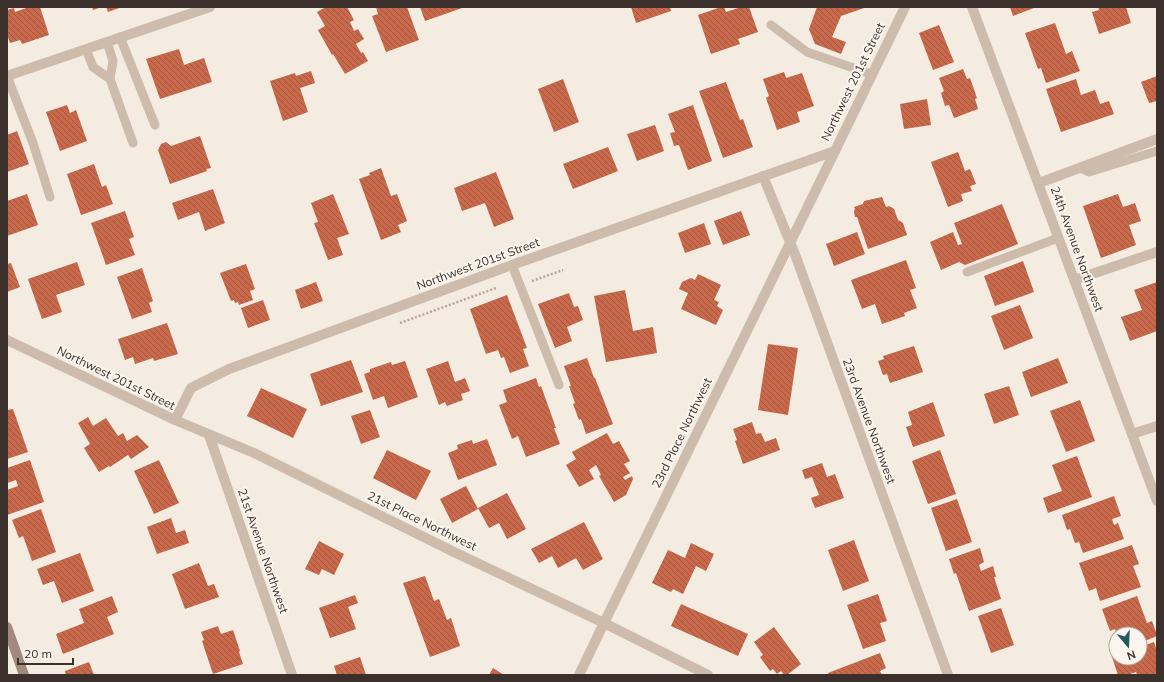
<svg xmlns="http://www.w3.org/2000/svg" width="1164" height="682" viewBox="0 0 1164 682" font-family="Mulish,sans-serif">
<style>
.building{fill:url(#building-back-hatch)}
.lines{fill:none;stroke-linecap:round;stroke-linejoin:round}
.path{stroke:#b9a596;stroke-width:2.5;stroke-dasharray:2 2;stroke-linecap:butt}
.lane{stroke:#cdbbac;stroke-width:9}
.street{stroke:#cdbbac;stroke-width:10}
.secondary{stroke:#a18a7d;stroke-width:10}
.labels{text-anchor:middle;stroke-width:4;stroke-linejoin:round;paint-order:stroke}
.street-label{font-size:12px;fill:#3b302b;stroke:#fbf5ee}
</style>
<defs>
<pattern id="building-back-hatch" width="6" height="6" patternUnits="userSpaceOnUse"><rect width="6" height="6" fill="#c8694b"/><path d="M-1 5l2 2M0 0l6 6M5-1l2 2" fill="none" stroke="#a4573f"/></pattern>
</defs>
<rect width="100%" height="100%" fill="#f4ebe1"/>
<g class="building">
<polygon points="29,7 40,7 49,35 22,44 20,40 10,43 7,34 7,10 14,8 15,12"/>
<polygon points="92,7 102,7 93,10"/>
<polygon points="106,7 122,7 108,12"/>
<polygon points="326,7 347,7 354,20 350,22 354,31 358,29 364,39 356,44 361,53 363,52 368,61 345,74 333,54 332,55 318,30 325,26 317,12"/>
<polygon points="376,7 407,7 419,40 386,52 372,16 378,14"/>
<polygon points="420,7 465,7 425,21"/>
<polygon points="631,7 670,7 671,11 636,23"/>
<polygon points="721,7 724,7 726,12 741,7 749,7 758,32 738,39 740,44 711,54 698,15"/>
<polygon points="817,7 867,7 841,16 832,37 846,42 841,54 815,44 809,29"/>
<polygon points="1010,7 1033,7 1034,8 1013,16"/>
<polygon points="1098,7 1126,7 1131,23 1099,34 1092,12 1099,10"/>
<polygon points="1055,23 1066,54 1072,51 1080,71 1046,83 1041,68 1038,69 1025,33"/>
<polygon points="939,25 954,62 933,70 919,33"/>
<polygon points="179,49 184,65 204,58 212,82 160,99 146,59"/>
<polygon points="963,69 967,79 970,78 977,98 975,99 978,109 954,118 949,105 945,106 941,93 944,91 939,78"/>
<polygon points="311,71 315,83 300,88 308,112 283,121 270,81 295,73 296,76"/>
<polygon points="784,72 786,78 802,73 814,106 797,112 800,122 777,130 766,98 769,96 763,79"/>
<polygon points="1157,76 1157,101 1149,103 1141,82"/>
<polygon points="563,79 579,122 554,132 538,89"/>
<polygon points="1076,79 1081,95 1095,90 1100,104 1109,101 1114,114 1061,132 1046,89"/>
<polygon points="726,82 740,120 743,119 753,147 723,158 699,91"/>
<polygon points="927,99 931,125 904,129 900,104"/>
<polygon points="67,105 70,113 76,110 87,141 60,151 46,112"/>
<polygon points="693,105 712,161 688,170 679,145 674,146 670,133 675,132 668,114"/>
<polygon points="655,125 664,151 637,161 627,134"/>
<polygon points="17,131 29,164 7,172 7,135"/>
<polygon points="200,136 211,168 206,169 207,171 170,184 158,150 161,144 166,142 171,146"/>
<polygon points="608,147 618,171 573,189 563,164"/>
<polygon points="958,152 965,171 970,169 976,184 970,186 972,191 961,194 963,201 948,207 931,162"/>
<polygon points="94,164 102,187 106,185 113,204 81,215 67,174"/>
<polygon points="381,168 391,196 397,194 407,221 398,225 401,232 381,240 359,179 370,175 369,173"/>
<polygon points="496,172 514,219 494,227 485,203 462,211 454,188"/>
<polygon points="213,189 225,223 205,231 199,212 178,220 172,203"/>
<polygon points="27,194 38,225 7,236 7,201"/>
<polygon points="333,194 349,234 337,238 343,255 328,260 314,223 318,222 311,203"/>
<polygon points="1118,194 1123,207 1135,203 1141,221 1129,225 1136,245 1101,258 1083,206"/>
<polygon points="882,197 886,207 889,206 894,209 898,220 903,223 907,235 868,249 857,217 855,217 854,211 855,209 854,207 863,204 864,201"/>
<polygon points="1002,204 1018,244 965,265 959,262 941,270 930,242 953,232 958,245 962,244 954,223"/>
<polygon points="125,211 134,237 129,239 135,255 106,265 91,223"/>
<polygon points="741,211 750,235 723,245 714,221"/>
<polygon points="704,223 711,244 685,253 678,233"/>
<polygon points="857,232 865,254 834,266 826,244"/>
<polygon points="906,260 916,288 910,290 917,308 904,313 905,316 882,324 875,304 862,309 851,280"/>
<polygon points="1023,261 1034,292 995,306 984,276"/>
<polygon points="77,262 85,285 56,295 62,312 42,319 28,279"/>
<polygon points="11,263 20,287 7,292 7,264"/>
<polygon points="246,264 255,289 250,291 253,300 239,305 238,302 235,303 234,300 231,301 220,273"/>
<polygon points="142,268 153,301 149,303 152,312 132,319 117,277"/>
<polygon points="698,274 721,285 714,300 719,302 717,306 723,310 716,325 681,309 688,293 679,289 682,282 691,278 695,280"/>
<polygon points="316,282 323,301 301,309 295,290"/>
<polygon points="1157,282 1157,331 1130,341 1121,317 1142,310 1134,290"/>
<polygon points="625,290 633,331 653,327 657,353 606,362 594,296"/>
<polygon points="569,293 574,307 578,306 583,320 567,327 572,341 555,348 538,304"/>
<polygon points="507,295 527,348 523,349 529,366 510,373 504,357 501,358 498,350 486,354 470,309"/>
<polygon points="263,300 270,320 248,328 241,308"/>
<polygon points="1020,305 1033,338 1004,350 991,316"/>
<polygon points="167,323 178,354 154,361 153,358 135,364 133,357 125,360 118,339"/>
<polygon points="768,344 798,348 788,415 758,410"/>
<polygon points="914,346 923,372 890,383 887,374 883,375 878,361 884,359 883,356"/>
<polygon points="587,358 594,378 595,378 613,424 586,434 581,419 579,420 573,404 575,403 569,386 571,386 564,366"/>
<polygon points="1058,358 1068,383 1031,397 1022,372"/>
<polygon points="351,360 363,392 321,406 310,374"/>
<polygon points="405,361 418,397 388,408 384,396 373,400 364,374 370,372 370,369 391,362 392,365"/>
<polygon points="448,361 455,382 465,378 470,391 461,394 463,400 447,406 445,402 439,405 426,369"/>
<polygon points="536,378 539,387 541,386 556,428 554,428 560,444 526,457 518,436 512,439 499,405 507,402 503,390"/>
<polygon points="1009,386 1019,415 994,424 984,394"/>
<polygon points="261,388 307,409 293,438 247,416"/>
<polygon points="1080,400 1095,441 1066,452 1050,411"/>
<polygon points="933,402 945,436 913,447 906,427 912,425 908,412"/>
<polygon points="13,409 28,452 7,459 7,410"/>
<polygon points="370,410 380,437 361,444 351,416"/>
<polygon points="88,417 93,426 106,418 118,436 123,433 127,441 137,435 149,447 131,459 128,455 110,467 109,466 99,472 84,448 90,444 78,423"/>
<polygon points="752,422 756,434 761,433 765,442 776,438 780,450 743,464 735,441 737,440 733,429"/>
<polygon points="607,433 613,444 619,441 630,461 624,464 630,473 623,477 625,480 632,476 633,479 626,495 614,502 599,476 601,475 596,465 589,470 594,479 579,487 566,465 576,459 572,452"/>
<polygon points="487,439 497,465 458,480 448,453 458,449 457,445 472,440 473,444"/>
<polygon points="387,450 431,471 416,500 373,478"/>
<polygon points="940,450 956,494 928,504 912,461"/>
<polygon points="1077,456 1092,497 1048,513 1043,498 1062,491 1052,465"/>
<polygon points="30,460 44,502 7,515 7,490 18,486 16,480 7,483 7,468"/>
<polygon points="159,460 179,503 154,514 134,471"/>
<polygon points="822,463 827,477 835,474 844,498 815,508 811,498 819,495 812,477 805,479 802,470"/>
<polygon points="466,486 478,509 452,523 440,499"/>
<polygon points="507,493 526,529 507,539 499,523 489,528 478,508"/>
<polygon points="1114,496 1121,516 1112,519 1114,525 1118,523 1124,539 1083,553 1079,542 1075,543 1070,529 1067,530 1062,515"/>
<polygon points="957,499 972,542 946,551 931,508"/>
<polygon points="41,509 56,552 32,561 23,536 19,538 12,520"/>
<polygon points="171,518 176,533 185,530 189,543 157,554 147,527"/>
<polygon points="584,522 603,559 583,570 576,558 558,568 552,556 539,563 531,549"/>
<polygon points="854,540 869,581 843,591 828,550"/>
<polygon points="319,541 344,554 334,575 322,569 319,575 305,569"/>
<polygon points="691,543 714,554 706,571 696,566 683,594 673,589 671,592 652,583 668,550 685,558"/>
<polygon points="1132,545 1139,564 1133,566 1141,587 1100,601 1096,588 1089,591 1079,563"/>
<polygon points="980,548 984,562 979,565 981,571 993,566 996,577 994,577 1001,599 969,611 956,573 954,574 949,559"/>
<polygon points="80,553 94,591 62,603 54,581 43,585 37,569"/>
<polygon points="199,563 208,586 214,584 219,597 185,609 172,574"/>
<polygon points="425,576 434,601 439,599 447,620 451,618 460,646 430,657 403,583"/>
<polygon points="878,594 887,621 880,623 886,641 863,649 847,605"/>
<polygon points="355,595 358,603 348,607 356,629 330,638 319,608"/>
<polygon points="112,596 118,612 107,617 114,634 63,654 56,634 84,623 79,609"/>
<polygon points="1137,596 1147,623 1152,621 1157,635 1157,636 1140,643 1140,634 1117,634 1115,629 1110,631 1102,609"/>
<polygon points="681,604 748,634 738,656 671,626"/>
<polygon points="1001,608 1014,645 991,653 978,616"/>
<polygon points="218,626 221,634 233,630 240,651 239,652 243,664 213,674 202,641 204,640 201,632"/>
<polygon points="774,627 801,664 787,675 784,675 781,671 777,674 773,669 770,671 760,657 763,655 754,642"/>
<polygon points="1154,642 1157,651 1157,675 1137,675 1136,672 1127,675 1118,675 1112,657 1116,655 1116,658 1140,658 1140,647"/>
<polygon points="880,653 886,668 880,671 882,675 829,675 828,673"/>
<polygon points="360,657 366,675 337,675 334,666"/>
<polygon points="89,662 94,675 66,675 65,671"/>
<polygon points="493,668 504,675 489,675"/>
</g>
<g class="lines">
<g class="path">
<polyline points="532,281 563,270"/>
<polyline points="400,323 496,288"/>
</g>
<g class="lane">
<polyline points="771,25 807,52 871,74"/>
<polyline points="120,37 155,125"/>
<polyline points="107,42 113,61 110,79 133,143"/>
<polyline points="86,49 93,67 110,79"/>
<polyline points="7,76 33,143 50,197"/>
<polyline points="1080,168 1089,172 1157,151"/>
<polyline points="512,265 559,385"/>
<polyline points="967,272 1058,238"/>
</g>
<g class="street">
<polyline points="972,7 1157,501"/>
<polyline points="7,76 210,7"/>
<polyline points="763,176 796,257 948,675"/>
<polyline points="1039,183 1157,139"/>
<polyline points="1074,280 1157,252"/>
<polyline points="7,340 175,420 191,388 229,369 512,265 835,151 905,7"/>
<polyline points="175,420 254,453 456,553 604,623 579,675"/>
<polyline points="1132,434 1157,426"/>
<polyline points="209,435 292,675"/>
<polyline points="708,675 604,623 835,151"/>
</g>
<polyline class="secondary" points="7,627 24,675"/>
</g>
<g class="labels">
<g class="street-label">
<text transform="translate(853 82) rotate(-64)" y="4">Northwest 201st Street</text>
<text transform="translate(1077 249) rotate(70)" y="4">24th Avenue Northwest</text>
<text transform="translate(478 264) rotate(-20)" y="4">Northwest 201st Street</text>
<text transform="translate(116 378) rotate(26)" y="4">Northwest 201st Street</text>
<text transform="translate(869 421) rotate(70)" y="4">23rd Avenue Northwest</text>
<text transform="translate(682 433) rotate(-64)" y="4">23rd Place Northwest</text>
<text transform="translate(422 521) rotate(26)" y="4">21st Place Northwest</text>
<text transform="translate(263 551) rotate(71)" y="4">21st Avenue Northwest</text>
</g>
</g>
<rect width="1164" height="682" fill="none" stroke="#3b302b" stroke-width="16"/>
<g transform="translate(1128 646) rotate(161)"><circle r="19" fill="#fbf5ee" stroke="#aea6a0"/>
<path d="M0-3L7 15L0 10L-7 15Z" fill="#1f5a5e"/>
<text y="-6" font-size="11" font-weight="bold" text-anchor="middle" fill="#3b302b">N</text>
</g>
<path d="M18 658v6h55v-6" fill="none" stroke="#3b302b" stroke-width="2"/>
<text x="24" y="658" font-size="12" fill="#3b302b" stroke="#fbf5ee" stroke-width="3" paint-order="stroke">20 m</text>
</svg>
